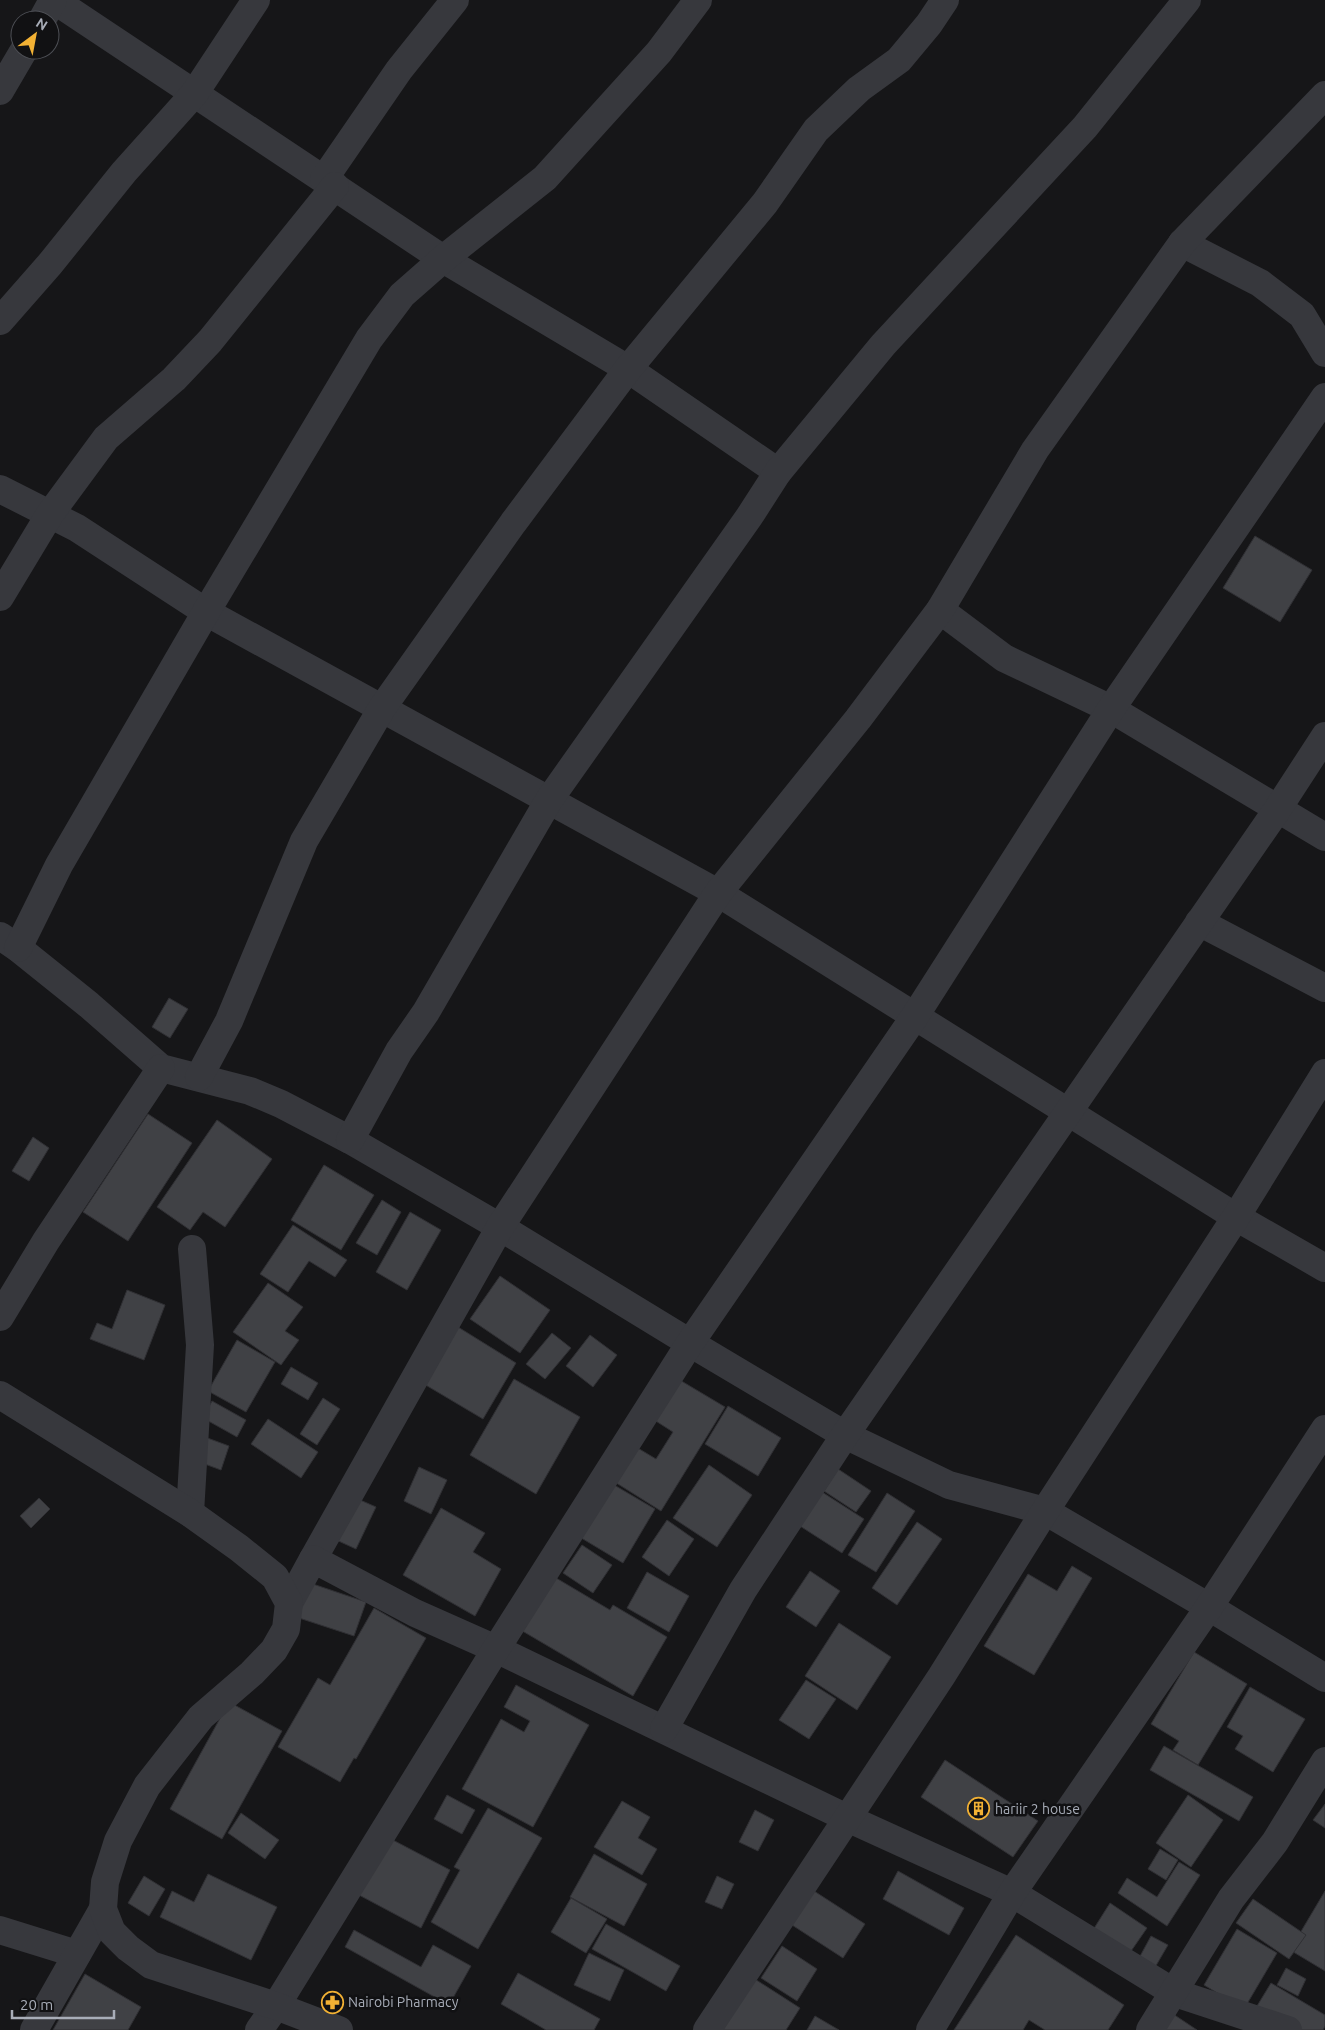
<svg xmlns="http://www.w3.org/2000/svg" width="1325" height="2030" viewBox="0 0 1325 2030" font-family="Ubuntu,sans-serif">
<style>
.building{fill:#404145;stroke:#303034}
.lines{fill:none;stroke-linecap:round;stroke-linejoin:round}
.minor{stroke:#37383d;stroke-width:28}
.tertiary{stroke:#37383d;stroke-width:28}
.labels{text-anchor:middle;stroke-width:5;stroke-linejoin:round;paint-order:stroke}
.poi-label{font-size:14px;fill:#a8adb8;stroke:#111113;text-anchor:start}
</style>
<rect width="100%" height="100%" fill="#161618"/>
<g class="building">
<polygon points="1255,536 1312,570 1280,622 1223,588"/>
<polygon points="169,998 188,1009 170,1038 152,1027"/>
<polygon points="148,1114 192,1143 128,1241 83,1212"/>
<polygon points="217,1120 272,1159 225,1227 203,1212 190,1230 157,1207"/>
<polygon points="33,1137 49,1148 29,1181 12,1171"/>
<polygon points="324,1165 374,1195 341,1250 291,1220"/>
<polygon points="382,1200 401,1212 377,1255 356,1243"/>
<polygon points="410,1212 441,1230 407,1290 376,1272"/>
<polygon points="293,1225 347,1260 335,1277 309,1261 288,1292 260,1274"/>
<polygon points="500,1276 550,1310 520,1353 470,1319"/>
<polygon points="268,1283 303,1307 285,1331 299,1340 281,1365 233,1332"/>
<polygon points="127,1290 165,1305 144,1360 90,1339 97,1323 112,1329"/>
<polygon points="458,1327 516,1363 483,1419 424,1384"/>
<polygon points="552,1333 571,1348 545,1379 526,1364"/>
<polygon points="590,1335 617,1355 593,1387 566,1366"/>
<polygon points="237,1340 275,1362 246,1412 208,1391"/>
<polygon points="291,1367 318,1383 308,1400 281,1384"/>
<polygon points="673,1376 725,1407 661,1511 610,1479 631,1444 656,1459 673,1432 648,1416"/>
<polygon points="514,1379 580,1417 536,1494 470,1455"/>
<polygon points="323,1398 340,1409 317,1445 300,1434"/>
<polygon points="212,1401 246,1420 237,1437 203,1418"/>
<polygon points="728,1406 781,1438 758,1476 705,1444"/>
<polygon points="268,1419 318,1452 301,1478 251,1444"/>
<polygon points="202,1436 229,1446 221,1470 194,1460"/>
<polygon points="709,1465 752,1495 717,1547 673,1518"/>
<polygon points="419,1467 447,1480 431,1514 404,1501"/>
<polygon points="838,1469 871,1491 856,1512 824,1491"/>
<polygon points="609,1482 655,1509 623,1563 578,1536"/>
<polygon points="822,1492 864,1519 842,1553 800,1526"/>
<polygon points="887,1493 915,1511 876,1572 848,1555"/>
<polygon points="351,1496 376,1507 356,1549 332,1538"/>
<polygon points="39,1498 50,1509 31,1528 20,1516"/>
<polygon points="441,1508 485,1533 473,1552 501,1569 475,1616 403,1575"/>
<polygon points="667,1520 694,1539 669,1576 642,1557"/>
<polygon points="917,1522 942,1539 897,1605 872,1588"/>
<polygon points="582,1545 612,1565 593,1593 563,1573"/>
<polygon points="1072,1566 1092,1578 1034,1675 984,1646 1028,1574 1057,1591"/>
<polygon points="810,1571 840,1591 816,1627 786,1607"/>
<polygon points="647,1572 689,1596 669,1632 627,1608"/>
<polygon points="551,1575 610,1610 613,1605 667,1637 633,1696 519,1629"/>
<polygon points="304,1581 366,1602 354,1636 293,1616"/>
<polygon points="374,1608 426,1638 356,1759 354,1758 340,1782 278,1747 318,1678 330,1685"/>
<polygon points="839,1623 891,1657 857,1710 805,1676"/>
<polygon points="1194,1652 1247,1684 1198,1765 1173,1750 1179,1741 1151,1724"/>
<polygon points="806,1680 836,1699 809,1739 779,1720"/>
<polygon points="516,1685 589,1725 533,1827 462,1789 501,1719 524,1732 530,1721 504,1707"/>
<polygon points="1250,1687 1305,1719 1273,1772 1235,1749 1243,1736 1227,1727"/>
<polygon points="229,1702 282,1731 222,1839 170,1809"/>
<polygon points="1164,1746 1253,1797 1239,1821 1150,1770"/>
<polygon points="945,1760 1038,1821 1013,1857 921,1797"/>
<polygon points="447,1795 475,1810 462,1834 434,1819"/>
<polygon points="1188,1795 1223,1820 1191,1867 1156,1843"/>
<polygon points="622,1801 650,1817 638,1838 657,1849 642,1875 594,1847"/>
<polygon points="1325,1804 1325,1828 1313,1820"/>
<polygon points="488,1808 542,1838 478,1949 431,1922 460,1870 454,1867"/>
<polygon points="755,1810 774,1820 758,1851 739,1842"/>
<polygon points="241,1813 279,1840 265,1859 228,1833"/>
<polygon points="389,1838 450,1870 421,1928 359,1895"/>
<polygon points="1160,1849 1178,1860 1166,1880 1148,1869"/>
<polygon points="594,1854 647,1884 624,1926 570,1897"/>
<polygon points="1179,1862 1200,1875 1167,1926 1118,1893 1127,1878 1157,1897"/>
<polygon points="898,1871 964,1908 949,1935 883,1899"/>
<polygon points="208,1874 277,1907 251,1960 160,1917 172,1891 194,1902"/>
<polygon points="144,1876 165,1889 149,1916 128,1903"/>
<polygon points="717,1876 734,1884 722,1909 705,1902"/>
<polygon points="814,1891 865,1924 843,1958 792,1925"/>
<polygon points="1325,1891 1325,1971 1290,1950"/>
<polygon points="571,1898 607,1919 586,1953 551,1932"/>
<polygon points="1253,1899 1306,1935 1289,1959 1236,1923"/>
<polygon points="1110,1903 1147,1928 1129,1954 1093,1930"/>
<polygon points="606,1924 680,1966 666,1991 592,1949"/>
<polygon points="1237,1929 1277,1953 1244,2009 1204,1985"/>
<polygon points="354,1930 421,1967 433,1945 471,1966 449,2005 345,1947"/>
<polygon points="1016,1935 1124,2005 1108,2030 1045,2030 1029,2020 1023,2030 954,2030"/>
<polygon points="1151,1936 1168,1945 1154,1969 1138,1960"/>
<polygon points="782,1946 817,1969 797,2001 761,1978"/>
<polygon points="589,1953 624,1970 610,2001 574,1985"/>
<polygon points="1286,1968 1306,1979 1298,1996 1277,1985"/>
<polygon points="518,1973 600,2019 594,2030 546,2030 501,2004"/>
<polygon points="85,1974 141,2007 128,2030 53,2030"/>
<polygon points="747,1974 800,2008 786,2030 723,2030"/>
<polygon points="1271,1983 1325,2015 1325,2026 1323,2030 1286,2030 1254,2011"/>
<polygon points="1173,2014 1197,2030 1162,2030"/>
<polygon points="815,2016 839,2030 807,2030"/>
</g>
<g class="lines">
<g class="minor">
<polyline points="54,0 443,259 628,369 778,472"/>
<polyline points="324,179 399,70 455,0"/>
<polyline points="1182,243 1260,283 1302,315 1325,353"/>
<polyline points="0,321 50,264 124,172 194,94 256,0"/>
<polyline points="0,489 77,528 206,612 718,893 1236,1217 1325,1268"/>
<polyline points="0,597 50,514 106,438 174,379 210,341 335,186"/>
<polyline points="940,610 1004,658 1111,709 1325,837"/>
<polyline points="1199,922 1325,988"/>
<polyline points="0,936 18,948 89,1005 161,1068 250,1091 281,1104 350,1140 500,1227 690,1343 845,1435 949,1485 1045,1511 1209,1607 1325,1678"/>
<polyline points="18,948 59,865 206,612 369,339 402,295 443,259 545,178 659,52 698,0"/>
<polyline points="199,1077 229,1021 304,841 382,708 513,523 628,369 765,203 816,130 859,89 899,60 929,24 945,0"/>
<polyline points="350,1140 399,1051 426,1012 549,800 749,517 778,472 883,345 1085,127 1187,0"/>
<polyline points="0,1317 46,1241 161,1068"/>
<polyline points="190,1513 200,1345 192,1249"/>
<polyline points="313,1559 500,1227 718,893 858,719 940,610 1035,450 1182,243 1325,95"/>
<polyline points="289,1603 313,1559 415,1613 496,1649 847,1818 1012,1893 1175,1993 1288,2030"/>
<polyline points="664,1729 743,1590 845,1435 1277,810 1325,736"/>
<polyline points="0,1930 77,1954"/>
<polyline points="34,2030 103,1909"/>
<polyline points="259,2030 276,2006 496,1649 690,1343 915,1016 1111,709 1325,397"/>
<polyline points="707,2030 941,1677 1045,1511 1236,1217 1325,1073"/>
<polyline points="930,2030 1012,1893 1209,1607 1325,1429"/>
<polyline points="1150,2030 1231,1899 1275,1842 1325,1761"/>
</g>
<g class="tertiary">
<polyline points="42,20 53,0"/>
<polyline points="0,91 24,50"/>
<polyline points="0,1395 190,1513 239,1548 275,1577 289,1603 286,1629 274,1650 252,1673 201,1717 147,1786 118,1841 105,1882 103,1909 112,1932 128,1948 151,1965 276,2006 339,2030"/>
</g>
</g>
<defs>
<symbol id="building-ring" viewBox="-11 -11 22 22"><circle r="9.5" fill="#111113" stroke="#f2b134" stroke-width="1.5"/><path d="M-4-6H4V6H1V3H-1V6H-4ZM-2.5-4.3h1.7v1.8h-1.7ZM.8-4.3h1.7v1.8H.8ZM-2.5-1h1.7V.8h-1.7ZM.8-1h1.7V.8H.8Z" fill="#f2b134"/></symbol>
<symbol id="pharmacy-ring" viewBox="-11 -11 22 22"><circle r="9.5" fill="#111113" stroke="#f2b134" stroke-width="1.5"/><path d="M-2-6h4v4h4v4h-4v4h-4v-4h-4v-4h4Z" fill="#f2b134"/></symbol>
</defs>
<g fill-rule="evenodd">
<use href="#building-ring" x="966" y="1796" width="25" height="25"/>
<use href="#pharmacy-ring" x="320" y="1990" width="25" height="25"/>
</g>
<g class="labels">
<g class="poi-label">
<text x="995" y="1814">hariir 2 house</text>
<text x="348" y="2007">Nairobi Pharmacy</text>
</g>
</g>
<g transform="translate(35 35) rotate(32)"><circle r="24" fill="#111113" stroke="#4d4f55"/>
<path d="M0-4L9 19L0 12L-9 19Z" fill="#f2b134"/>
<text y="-8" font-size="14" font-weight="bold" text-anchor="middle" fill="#a8adb8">N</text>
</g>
<path d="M12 2010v8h102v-8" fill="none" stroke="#a8adb8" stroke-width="2.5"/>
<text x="20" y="2010" font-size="15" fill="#a8adb8" stroke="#111113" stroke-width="4" paint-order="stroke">20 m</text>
</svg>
